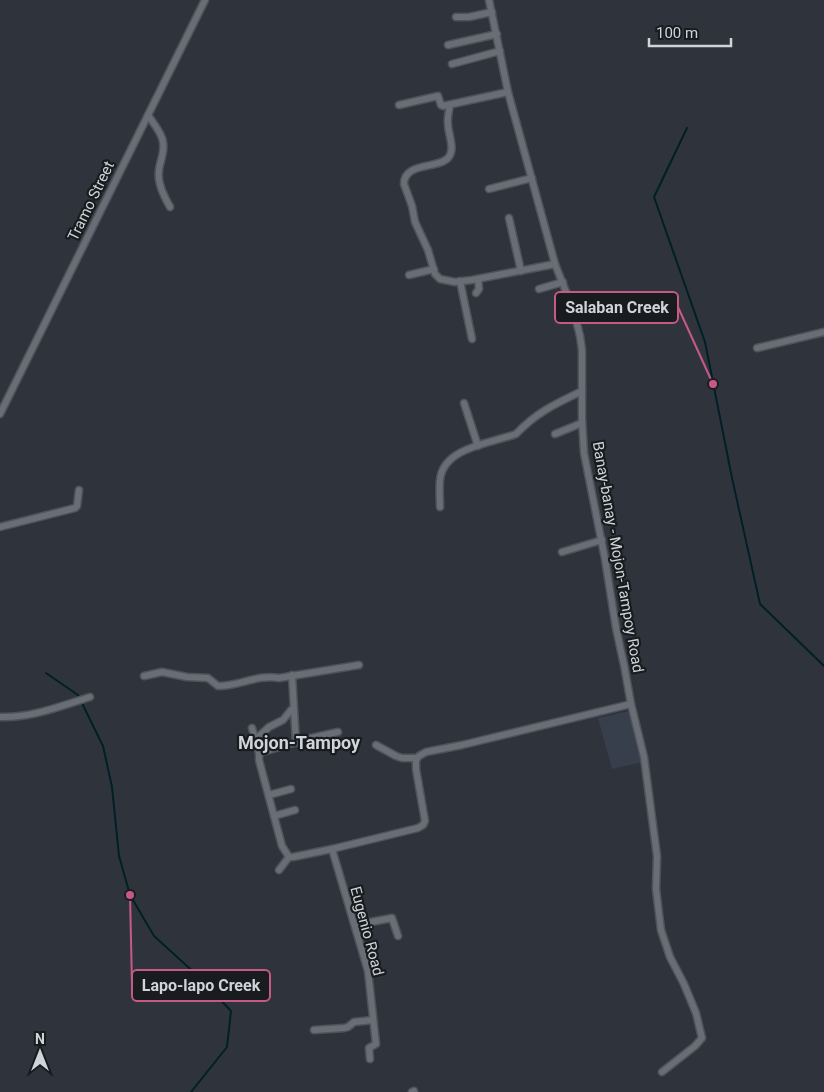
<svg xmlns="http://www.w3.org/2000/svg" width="824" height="1092" viewBox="0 0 824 1092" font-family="Roboto,sans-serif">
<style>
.built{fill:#373f4c}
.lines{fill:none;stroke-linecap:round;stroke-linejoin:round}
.stream{stroke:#001f26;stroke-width:2}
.street-casing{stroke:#4e5359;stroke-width:9}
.street{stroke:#686d76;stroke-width:6}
.labels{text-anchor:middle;stroke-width:4.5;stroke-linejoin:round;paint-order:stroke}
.street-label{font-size:15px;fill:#d0d3d8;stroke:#191c1f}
.quarter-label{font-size:18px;font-weight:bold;fill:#d0d3d8;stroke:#191c1f}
.leader{fill:none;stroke:#c75987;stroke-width:2}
.callout-dot{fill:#c75987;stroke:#191c1f;stroke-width:2}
.callout{fill:#191c1f;stroke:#c75987;stroke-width:2}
.callout-label{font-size:16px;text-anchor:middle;font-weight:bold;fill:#d0d3d8}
</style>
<rect width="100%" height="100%" fill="#2f343c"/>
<polygon class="built" points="629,711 643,762 612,769 598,718"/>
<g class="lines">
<g class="stream">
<polyline points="687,128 654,197 705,342 732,478 760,604 824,666"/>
<polyline points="46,673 78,695 103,746 112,787 119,856 130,895 154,936 198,976 231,1011 227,1047 191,1092"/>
</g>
<defs>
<g id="street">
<polyline points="489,0 508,92 555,264 574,312 580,336 582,350 582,419 584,453 605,559 616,628 624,665 631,704 644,757 657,856 656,889 661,930 670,957 684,984 696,1013 702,1038 695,1046 662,1072"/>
<polyline points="456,17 469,17 492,12"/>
<polyline points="448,45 497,34"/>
<polyline points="452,64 500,51"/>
<polyline points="399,105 438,96 441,105 443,106 508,92"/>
<path d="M450,105C449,111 447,117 448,124C448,134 456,150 448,158C438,169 404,162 404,184L412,206L415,222L428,250L435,274L440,279L455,282L472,280L555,264"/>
<path d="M148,115C153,123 162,133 163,142C165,152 160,161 159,170C157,183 164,196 170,207"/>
<polyline points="489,189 532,178"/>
<polyline points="509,218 521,271"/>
<polyline points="409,275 434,269"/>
<polyline points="460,281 472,339"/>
<polyline points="539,289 563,282"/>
<polyline points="476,293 479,289 478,279"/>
<polyline points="757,348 824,332"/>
<polyline points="464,403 478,446"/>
<polyline points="0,414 205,0"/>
<polyline points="555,434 582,423"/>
<path d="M440,507C440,498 439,488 440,480C443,447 492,443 516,434C537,412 555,404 582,391"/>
<polyline points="0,527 75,508 77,506 79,490"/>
<polyline points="562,552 602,540"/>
<polyline points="292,675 296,743"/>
<path d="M144,676L162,672L187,677L208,678L218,686C239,686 258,674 279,678L359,665"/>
<path d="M0,717C31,718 61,706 90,697"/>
<polyline points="252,728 259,753 259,760 282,846 289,857"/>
<polyline points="255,740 269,727 283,720 291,710"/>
<polyline points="376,745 396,756 402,758 416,758"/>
<polyline points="259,753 307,739 338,732"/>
<polyline points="269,795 291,789"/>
<polyline points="274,816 295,810"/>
<polyline points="332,849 368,971 376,1044 369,1048 370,1059"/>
<polyline points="289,857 293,857 332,849 418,828 423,825 425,821 416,769 416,760 419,756 426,752 462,745 631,704"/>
<polyline points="279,870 289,857"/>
<polyline points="355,925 392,918 398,936"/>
<polyline points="314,1030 344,1028 348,1027 354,1022 373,1020"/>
<polyline points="412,1092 414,1091"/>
</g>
</defs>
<use href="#street" class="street-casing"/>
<use href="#street" class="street"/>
</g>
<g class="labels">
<g class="street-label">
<text transform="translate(91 201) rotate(-64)" y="5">Tramo Street</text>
<text transform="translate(618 557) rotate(80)" y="5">Banay-banay - Mojon-Tampoy Road</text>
<text transform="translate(367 931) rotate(75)" y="5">Eugenio Road</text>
</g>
<g class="quarter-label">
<text x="299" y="749">Mojon-Tampoy</text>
</g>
</g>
<path class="leader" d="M713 384L678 307M130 895L132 985"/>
<g class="callout-dot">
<circle cx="713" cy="384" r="5"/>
<circle cx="130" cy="895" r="5"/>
</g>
<g class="callout">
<rect x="555" y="292" width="123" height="31" rx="5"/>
<rect x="132" y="970" width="138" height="31" rx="5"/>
</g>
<g class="callout-label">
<text x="617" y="313">Salaban Creek</text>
<text x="201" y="991">Lapo-lapo Creek</text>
</g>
<g transform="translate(40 1052)" stroke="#191c1f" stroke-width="4" paint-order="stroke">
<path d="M0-4L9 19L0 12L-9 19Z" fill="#d0d3d8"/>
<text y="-8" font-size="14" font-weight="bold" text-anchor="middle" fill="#d0d3d8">N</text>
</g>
<path d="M649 38v8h82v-8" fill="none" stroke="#d0d3d8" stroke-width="2.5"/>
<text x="656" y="38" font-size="15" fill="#d0d3d8" stroke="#191c1f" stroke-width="4" paint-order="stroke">100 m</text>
</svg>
